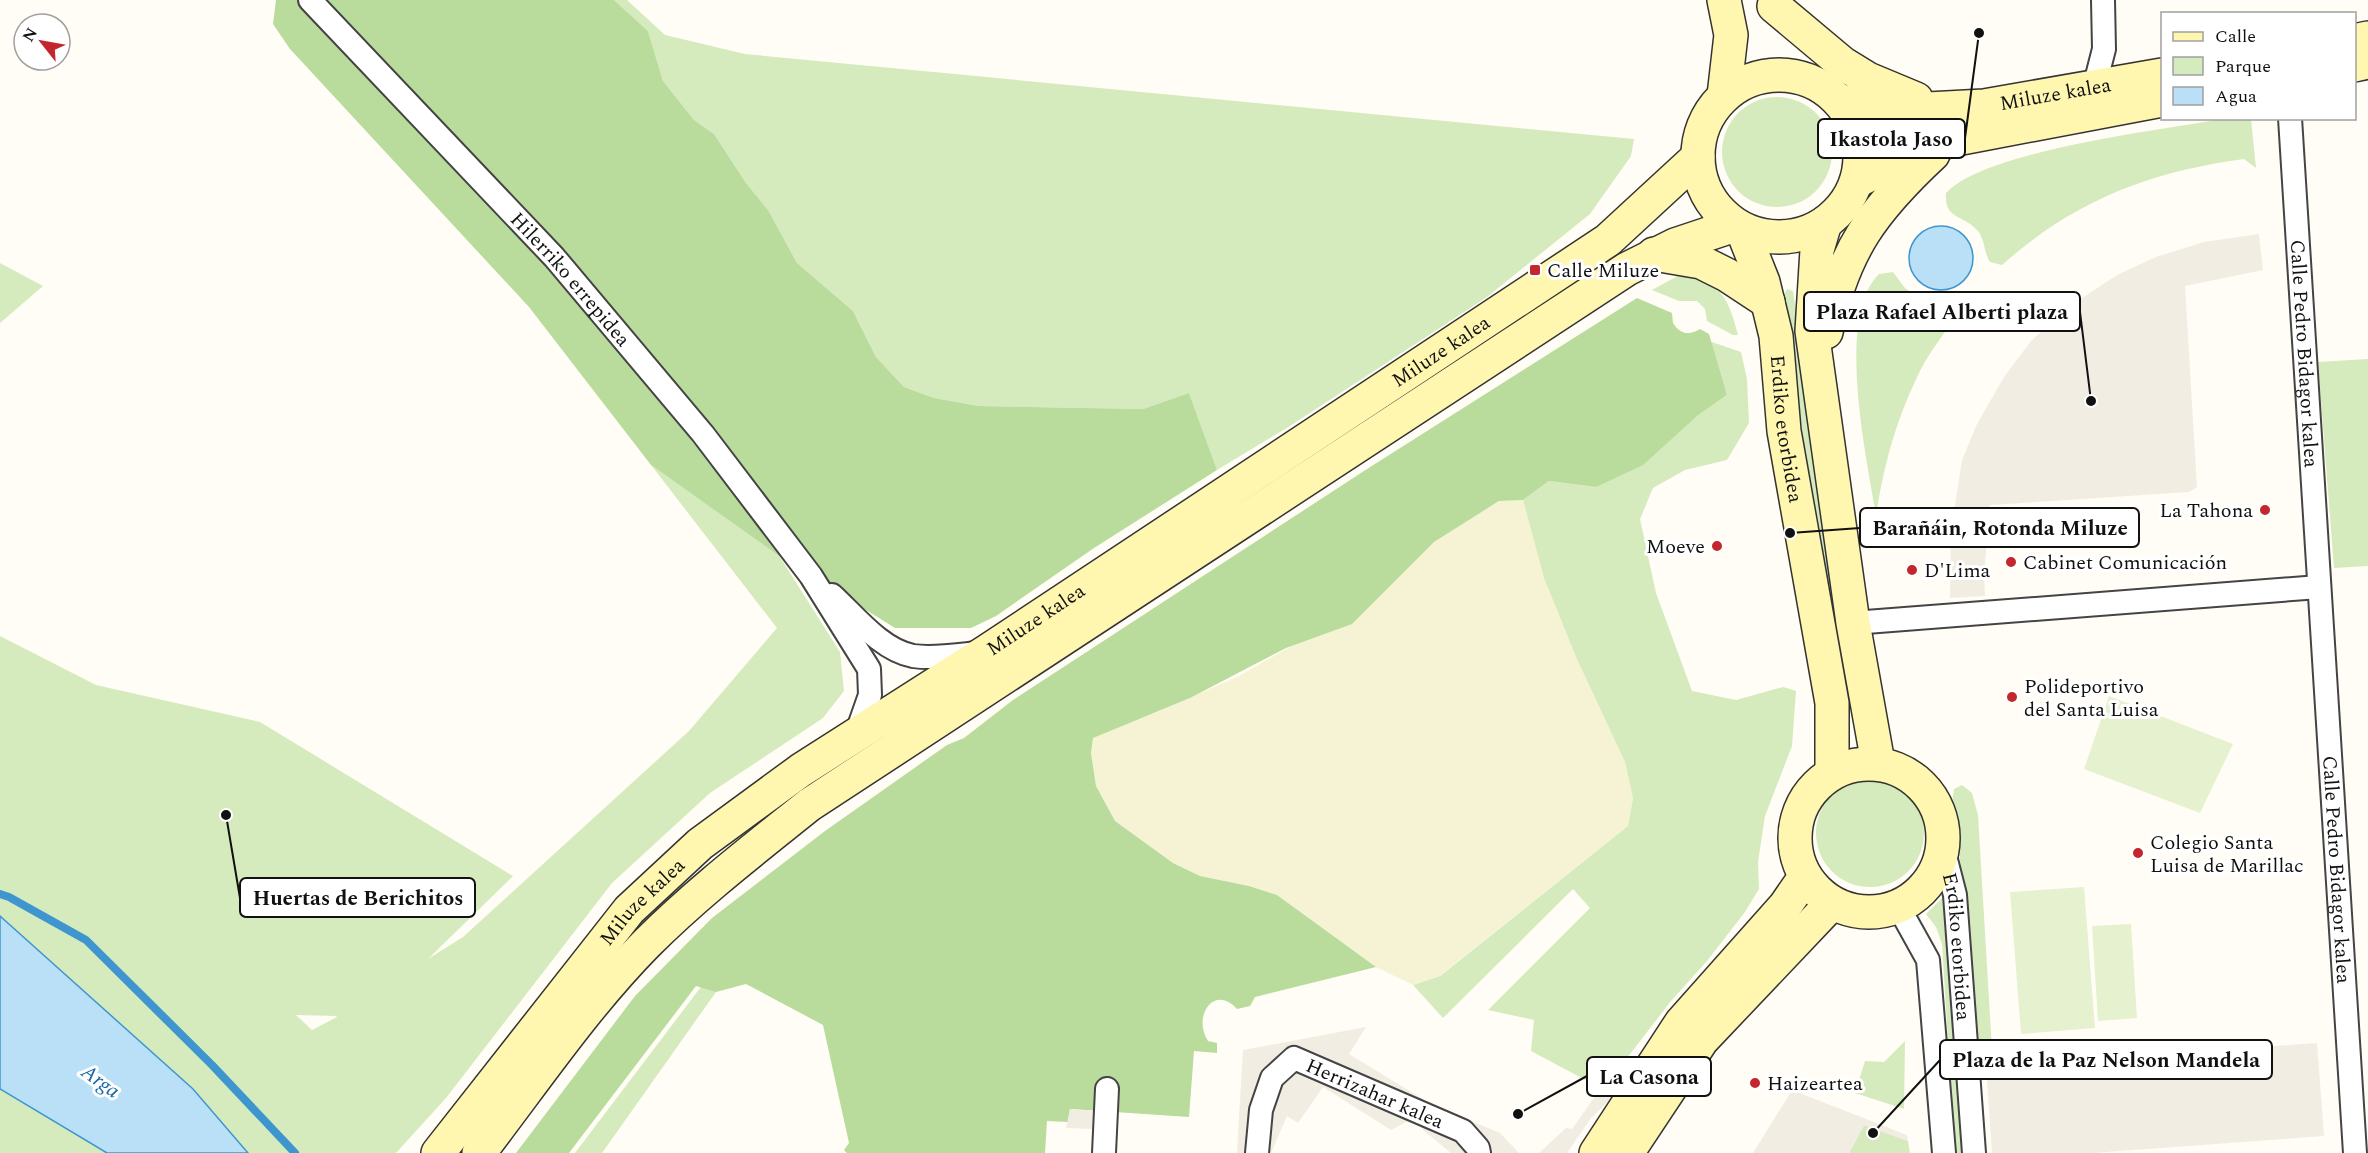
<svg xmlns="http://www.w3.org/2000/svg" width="2368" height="1153" viewBox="0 0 2368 1153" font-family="Spectral,serif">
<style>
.farmland{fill:#f6f3d4}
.green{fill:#d5ebbd;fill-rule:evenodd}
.forest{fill:#b9dc9c}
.pitch{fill:#e6f2cf}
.plaza{fill:#f1ede2}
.water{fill:#b9e0f7;stroke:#3f96cf;stroke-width:1.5}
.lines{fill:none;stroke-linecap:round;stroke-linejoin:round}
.stream{stroke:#3f96cf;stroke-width:8}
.street-casing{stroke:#444;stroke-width:26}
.secondary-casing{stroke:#333;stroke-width:36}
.street{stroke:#fff;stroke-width:22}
.secondary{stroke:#fff6b0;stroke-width:33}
.poi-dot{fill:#c4262e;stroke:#fff;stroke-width:2}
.labels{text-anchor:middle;stroke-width:6;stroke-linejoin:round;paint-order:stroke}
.street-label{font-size:20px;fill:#111;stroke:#fff}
.poi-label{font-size:20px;fill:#111;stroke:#fff;text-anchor:start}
.water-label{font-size:21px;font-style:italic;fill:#1768a6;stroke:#fff}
.leader{fill:none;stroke:#111;stroke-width:2}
.callout-dot{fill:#111;stroke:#fff;stroke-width:2}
.callout{fill:#fff;stroke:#111;stroke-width:2}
.callout-label{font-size:21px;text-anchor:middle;font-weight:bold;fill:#111}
</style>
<rect width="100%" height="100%" fill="#fffdf5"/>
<polygon class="farmland" points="1523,500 1544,578 1576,657 1625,762 1633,798 1628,826 1439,976 1413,985 1376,967 1277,895 1249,886 1200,876 1173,863 1115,821 1096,786 1091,753 1093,738 1123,723 1155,713 1239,676 1375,598 1434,542 1463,523 1500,501"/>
<g class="green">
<polygon points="614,0 627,0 665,35 745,54 1634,139 1631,156 1590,214 1487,297 1290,426 1217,470 1189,393 1143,409 979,406 934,398 904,387 876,357 853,311 797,263 768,210 746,183 714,134 694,120 663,81 648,31"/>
<circle cx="1777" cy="152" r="55"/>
<path d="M2227,118L2251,119L2256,168L2244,159C2148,172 2074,201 2002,265L1990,262C1984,253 1985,240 1978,231C1963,214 1944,220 1946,193C1985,150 2164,130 2227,118Z"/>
<polygon points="0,263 43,286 0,323"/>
<path d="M1685,272C1722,286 1728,297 1738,335H1733L1707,321L1705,309L1697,301H1679L1652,290Z"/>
<path d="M1893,272L1905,288L1923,302L1951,307L1956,314C1946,333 1931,349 1921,369C1897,417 1884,463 1876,516C1867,459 1835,317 1879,274Z"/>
<polygon points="1787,289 1793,291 1851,693 1840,693 1783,296"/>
<polygon points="1709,341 1741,352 1747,379 1749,423 1727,460 1685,470 1653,488 1640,519 1656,593 1692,691 1736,700 1783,687 1796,691 1792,746 1765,816 1758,862 1759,889 1745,912 1707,961 1671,1001 1627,1058 1613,1058 1608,1092 1531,1051 1534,1020 1488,1010 1590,908 1573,889 1443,1018 1413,985 1440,976 1628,826 1633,798 1625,762 1576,657 1544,578 1523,500 1549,481 1596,487 1727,395"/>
<polygon points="2368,359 2368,566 2334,568 2318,362"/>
<path d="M651,465L778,554L840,652L844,691L823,718L710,793L612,883L446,1098L396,1153H248L193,1089L0,916V636L96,685L260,722L513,876L428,959L463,937L689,731L777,628ZM296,1015L336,1016L337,1017L312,1030Z"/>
<circle cx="1870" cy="833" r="54"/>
<polygon points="1962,785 1972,793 1978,815 1992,1050 1986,1067 1977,1070 1958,835 1952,803 1954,789"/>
<polygon points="1945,895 1962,1153 1955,1153 1942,944 1936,927 1926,914"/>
<polygon points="710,975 716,992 602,1153 575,1153"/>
<polygon points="1905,1041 1904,1109 1855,1093 1865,1061 1884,1062"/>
<polygon points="0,1088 108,1153 0,1153"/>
<polygon points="1864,1125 1908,1141 1910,1153 1849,1153"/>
</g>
<g class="forest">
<polygon points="276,0 614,0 648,31 663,81 694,120 714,134 746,183 768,210 797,263 853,311 876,357 904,387 934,398 979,406 1143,409 1189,393 1217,470 1094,548 996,616 971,628 895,628 778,555 651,465 529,307 290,49 273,24"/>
<path d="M1637,298L1672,313L1673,323C1680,334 1689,336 1700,329L1709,334L1727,395L1697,416L1643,465L1596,487L1549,481L1523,500L1499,501L1434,542L1352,624L1286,648L1190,698L1093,738L1091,753L1096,786L1115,821L1173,863L1200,876L1249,886L1277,895L1376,967L1255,997L1250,1006L1237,1009C1214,983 1192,1017 1208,1041L1217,1043V1053L1194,1051L1189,1117L1070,1109L1068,1122L1047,1121L1045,1153H847L844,1150L849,1143L823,1025L746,984L716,992L696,986L569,1153H516L635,996L712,918L825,831L947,745L964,738L1013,700L1367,469Z"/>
</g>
<g class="pitch">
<polygon points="2109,696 2233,744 2200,813 2084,769"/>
<polygon points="2084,887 2095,1028 2021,1034 2010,892"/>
<polygon points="2131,924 2137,1018 2098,1021 2092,926"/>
</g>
<g class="plaza">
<polygon points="2259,234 2263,270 2185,286 2197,487 2189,492 1990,505 1984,576 1985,596 1950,598 1951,531 1962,460 1977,424 2004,377 2031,341 2073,304 2117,275 2156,257 2204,242"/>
<polygon points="1366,1027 1349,1054 1431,1104 1500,1133 1519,1153 1451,1153 1423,1130 1416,1117 1391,1130 1323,1087 1298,1123 1287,1116 1271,1153 1237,1153 1243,1050"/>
<polygon points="2317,1043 2324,1136 2092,1153 1992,1153 1986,1067"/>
<polygon points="1601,1088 1614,1096 1591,1118 1567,1153 1539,1153 1566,1128 1572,1129"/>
<polygon points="1792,1090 1907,1135 1908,1141 1864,1125 1849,1153 1753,1153"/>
<polygon points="1070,1109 1116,1112 1114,1153 1091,1153 1092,1129 1066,1128"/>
</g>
<g class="water">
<circle cx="1941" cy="258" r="32"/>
<polygon points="0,916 193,1089 248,1153 107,1153 0,1089"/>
</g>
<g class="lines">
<polyline class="stream" points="0,894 9,897 86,940 212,1065 295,1153"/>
<defs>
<g id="street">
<path id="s1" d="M310,0L554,257L703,434L811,576L869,669L870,695L856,735"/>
<polyline points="2094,88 2104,49 2103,0"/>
<path id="s2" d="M2290,118L2355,1153"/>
<path d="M832,595C855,616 881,650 913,656C934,659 957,655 978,653"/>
<polyline points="1853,623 2319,587"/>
<path id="s3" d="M1943,848L1955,895L1974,1153"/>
<polyline points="1898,906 1928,960 1944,1153"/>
<polyline points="1104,1153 1107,1089"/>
<path id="s4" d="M1257,1153L1261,1110L1272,1078L1294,1058L1463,1131L1478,1148L1479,1153"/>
</g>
<g id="secondary">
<polyline points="1724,0 1731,35 1724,96"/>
<polyline points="1774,6 1842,63 1868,79 1916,99"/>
<polyline points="2354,41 2368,38"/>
<polyline points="2354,65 2368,62"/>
<circle cx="1779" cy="156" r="81"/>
<path id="s5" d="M1839,101L1909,110L1984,106L2162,75"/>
<polyline points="1857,181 1909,155 1951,140 2162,100"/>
<polyline points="1825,223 1817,250 1812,331 1853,623 1878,763"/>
<path id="s6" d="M1742,229L1763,282L1776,336L1784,431L1832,703V773"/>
<polyline points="1654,254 1701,262 1727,275 1768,302"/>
<path d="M1826,332C1843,250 1873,210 1933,154"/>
<circle cx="1869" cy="838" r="74"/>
<path id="s7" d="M438,1153L629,910L700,844L801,770L986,652L1608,240L1698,157"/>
<path d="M479,1153C533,1083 584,1007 646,944C697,893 753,850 809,805L1627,269L1675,245L1735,225"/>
<polyline points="1596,1153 1681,1023 1785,906 1805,877"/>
<polyline points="1627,1153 1702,1040 1832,903"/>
</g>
</defs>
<use href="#street" class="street-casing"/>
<use href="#secondary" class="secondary-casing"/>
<use href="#street" class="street"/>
<use href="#secondary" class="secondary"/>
</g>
<g class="poi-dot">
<rect x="1529" y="264" width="12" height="12" rx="3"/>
<circle cx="2265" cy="510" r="6"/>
<circle cx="1717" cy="546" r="6"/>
<circle cx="2011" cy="562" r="6"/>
<circle cx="1912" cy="570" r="6"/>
<circle cx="2012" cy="697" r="6"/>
<circle cx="2138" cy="853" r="6"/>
<circle cx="1755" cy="1083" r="6"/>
</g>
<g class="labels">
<g class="street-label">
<text dy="7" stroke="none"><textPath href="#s5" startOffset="218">Miluze kalea</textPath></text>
<text dy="7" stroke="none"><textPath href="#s1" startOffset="382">Hilerriko errepidea</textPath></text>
<text dy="7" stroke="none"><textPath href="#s7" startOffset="1296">Miluze kalea</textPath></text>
<text dy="7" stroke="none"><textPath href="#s2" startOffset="236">Calle Pedro Bidagor kalea</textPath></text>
<text dy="7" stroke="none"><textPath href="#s6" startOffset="206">Erdiko etorbidea</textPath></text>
<text dy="7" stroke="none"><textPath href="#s7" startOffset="810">Miluze kalea</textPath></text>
<text dy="7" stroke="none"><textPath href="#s2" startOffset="753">Calle Pedro Bidagor kalea</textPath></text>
<text dy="7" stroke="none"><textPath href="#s7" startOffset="324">Miluze kalea</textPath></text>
<text dy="7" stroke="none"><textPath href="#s3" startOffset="100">Erdiko etorbidea</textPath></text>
<text dy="7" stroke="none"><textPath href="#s4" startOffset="195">Herrizahar kalea</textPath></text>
</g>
<g class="poi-label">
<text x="1547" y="277">Calle Miluze</text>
<text x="2253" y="517" text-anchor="end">La Tahona</text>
<text x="1705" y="553" text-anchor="end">Moeve</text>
<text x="2023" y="569">Cabinet Comunicación</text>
<text x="1924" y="577">D'Lima</text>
<text x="2024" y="693">Polideportivo<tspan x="2024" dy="23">del Santa Luisa</tspan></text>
<text x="2150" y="849">Colegio Santa<tspan x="2150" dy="23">Luisa de Marillac</tspan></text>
<text x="1767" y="1090">Haizeartea</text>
</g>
<g class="water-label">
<text transform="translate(101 1081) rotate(36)" y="7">Arga</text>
</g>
</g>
<path class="leader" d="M1979 33L1965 138M2091 401L2080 312M1790 533L1860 528M226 815L240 898M1873 1133L1940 1060M1518 1114L1587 1076"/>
<g class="callout-dot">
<circle cx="1979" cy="33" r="6"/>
<circle cx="2091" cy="401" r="6"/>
<circle cx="1790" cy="533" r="6"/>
<circle cx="226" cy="815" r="6"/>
<circle cx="1873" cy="1133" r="6"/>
<circle cx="1518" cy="1114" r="6"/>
</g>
<g class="callout">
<rect x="1818" y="119" width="147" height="39" rx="6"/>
<rect x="1804" y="292" width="276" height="39" rx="6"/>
<rect x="1860" y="508" width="279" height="39" rx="6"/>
<rect x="240" y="878" width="235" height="39" rx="6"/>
<rect x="1940" y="1040" width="332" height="39" rx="6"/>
<rect x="1587" y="1057" width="124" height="39" rx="6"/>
</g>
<g class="callout-label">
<text x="1891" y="146">Ikastola Jaso</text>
<text x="1942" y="319">Plaza Rafael Alberti plaza</text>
<text x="2000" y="535">Barañáin, Rotonda Miluze</text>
<text x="358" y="905">Huertas de Berichitos</text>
<text x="2106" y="1067">Plaza de la Paz Nelson Mandela</text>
<text x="1649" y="1084">La Casona</text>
</g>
<rect x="2161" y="12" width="195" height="108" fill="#ffffff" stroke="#a0a0a0" stroke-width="1.5"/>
<rect x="2173" y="32" width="30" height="9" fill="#fff6b0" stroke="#a0a0a0" stroke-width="1.5"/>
<text x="2215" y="42" font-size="18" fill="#111111">Calle</text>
<rect x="2173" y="57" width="30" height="18" fill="#d5ebbd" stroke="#a0a0a0" stroke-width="1.5"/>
<text x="2215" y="72" font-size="18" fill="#111111">Parque</text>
<rect x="2173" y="87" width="30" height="18" fill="#b9e0f7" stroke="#a0a0a0" stroke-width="1.5"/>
<text x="2215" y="102" font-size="18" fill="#111111">Agua</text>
<g transform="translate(42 42) rotate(301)"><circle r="28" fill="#ffffff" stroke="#a0a0a0" stroke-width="1.5"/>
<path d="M0-4.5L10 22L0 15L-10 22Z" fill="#c4262e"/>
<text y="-9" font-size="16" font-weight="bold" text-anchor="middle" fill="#111111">N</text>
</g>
</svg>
